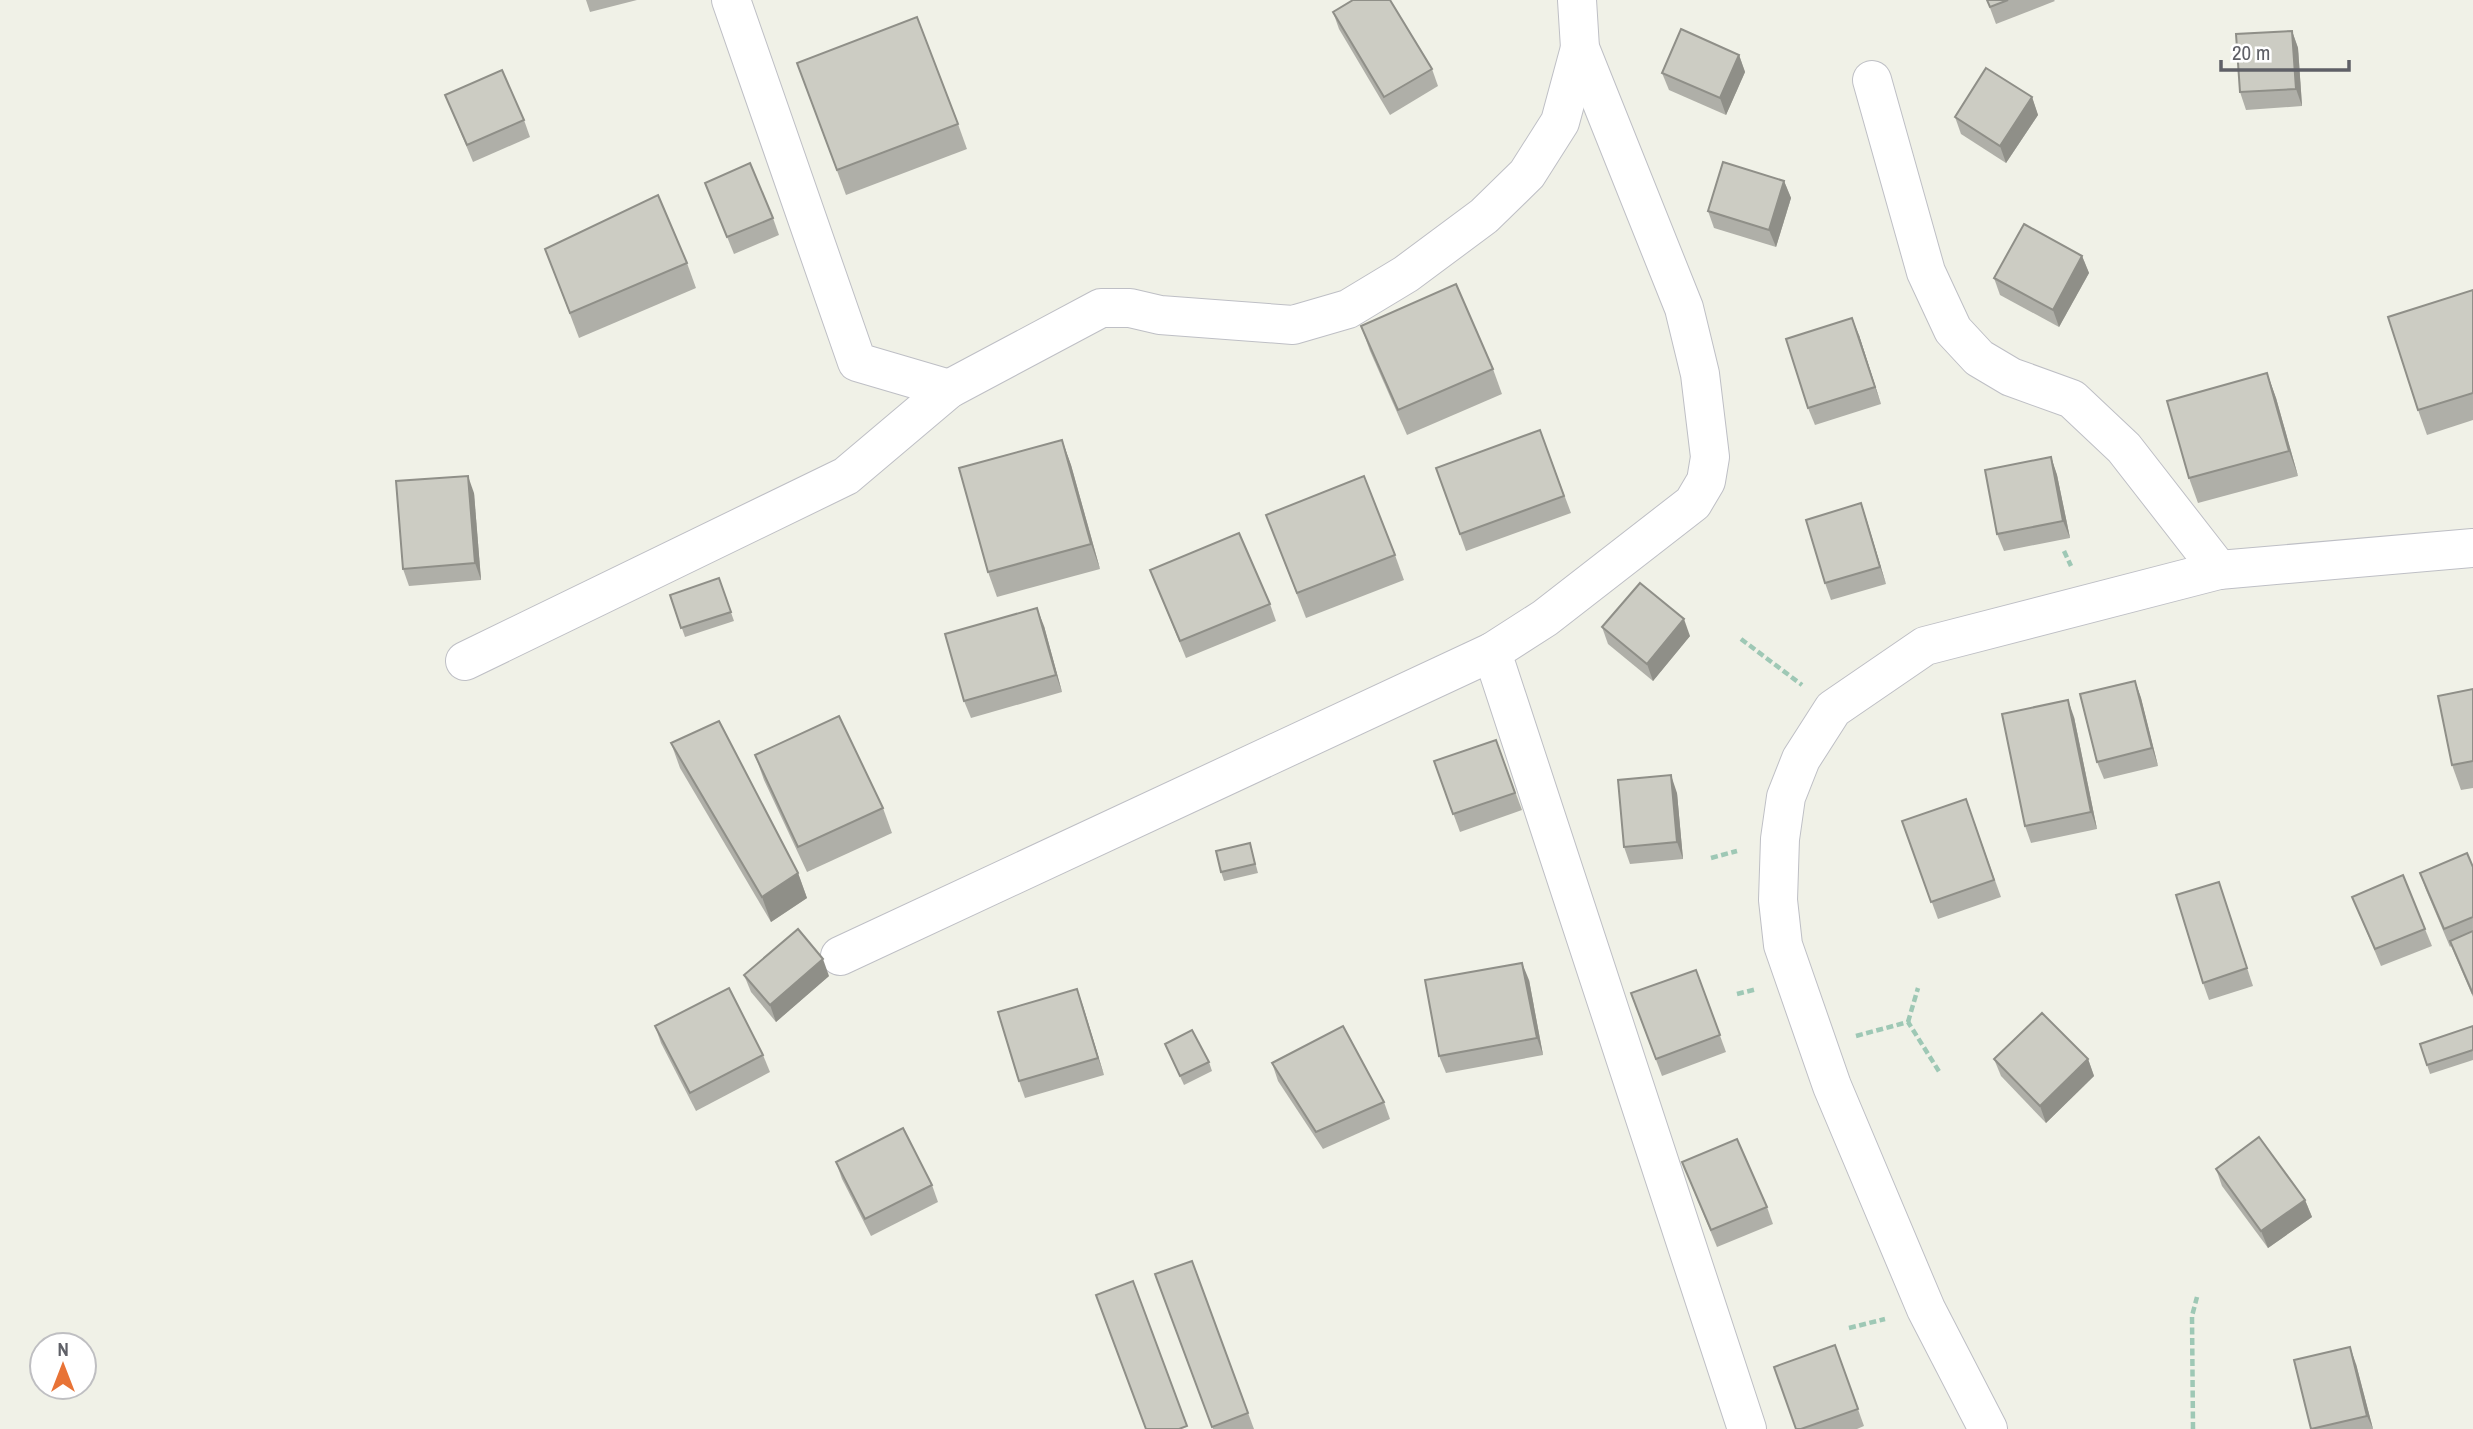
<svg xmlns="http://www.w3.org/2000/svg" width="2473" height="1429" viewBox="0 0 2473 1429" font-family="'Archivo Narrow',sans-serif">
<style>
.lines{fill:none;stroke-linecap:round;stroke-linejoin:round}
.minor-casing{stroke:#bebfc5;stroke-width:40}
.path{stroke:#9ec8b5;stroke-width:4.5;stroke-dasharray:7 3.5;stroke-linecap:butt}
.minor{stroke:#fff;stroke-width:38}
.wall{fill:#afafa8}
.shaded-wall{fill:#8f8f88}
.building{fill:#ccccc3;stroke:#8f8f88;stroke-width:2}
</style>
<rect width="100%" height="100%" fill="#f0f1e7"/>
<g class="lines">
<defs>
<g id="minor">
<polyline points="731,0 857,362 949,389"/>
<polyline points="1577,0 1580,48 1684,308 1700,374 1710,457 1706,481 1693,503 1545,618 1492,652 1747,1429"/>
<polyline points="1872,80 1926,272 1953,330 1979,358 2011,377 2072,399 2124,448 2219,570 1925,646 1833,709 1801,759 1786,797 1780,839 1778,900 1783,945 1832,1086 1926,1309 1988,1429"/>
<polyline points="2219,570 2473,548"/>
<polyline points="465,661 846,476 949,389 1101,308 1130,308 1160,315 1293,325 1348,309 1406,274 1484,216 1527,174 1560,122 1580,48"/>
<polyline points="840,956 1492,652"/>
</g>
</defs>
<use href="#minor" class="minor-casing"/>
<g class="path">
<polyline points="2064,551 2071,566"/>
<polyline points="1741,639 1802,685"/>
<polyline points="1711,858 1737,851"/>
<polyline points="1737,994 1757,989"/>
<polyline points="1908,1022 1918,988"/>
<polyline points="1856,1036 1908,1022 1940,1073"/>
<polyline points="1849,1328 1885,1319"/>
<polyline points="2193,1429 2192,1316 2197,1297"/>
</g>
<use href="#minor" class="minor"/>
</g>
<g class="wall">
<polygon points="586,0 637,0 590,12"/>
<polygon points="1987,0 2054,0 2055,1 1996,24"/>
<polygon points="1333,12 1432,69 1438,86 1390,115 1339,29"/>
<polygon points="2292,31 2298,48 2302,106 2246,110 2240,92"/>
<polygon points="1739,55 1745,72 1726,115 1669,90 1662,73"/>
<polygon points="797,63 958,124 967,149 846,195"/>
<polygon points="445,95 524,120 530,137 473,162"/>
<polygon points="2032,97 2038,115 2006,163 1961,134 1955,117"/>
<polygon points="1784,181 1791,198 1776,247 1714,228 1708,211"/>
<polygon points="705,183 773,218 779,235 734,254"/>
<polygon points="545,249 687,263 696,288 579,338"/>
<polygon points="2082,256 2089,273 2059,327 2000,295 1994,278"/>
<polygon points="2473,290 2473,420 2427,435 2418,410"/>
<polygon points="1361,326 1493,369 1502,394 1407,435 1370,351"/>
<polygon points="1859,335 1881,404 1815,425 1808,408"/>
<polygon points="2267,373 2276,398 2298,476 2198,503 2189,478"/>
<polygon points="1540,430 1571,513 1466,551 1436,468"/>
<polygon points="1062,440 1071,465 1100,569 997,597 988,572"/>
<polygon points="2051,457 2057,475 2070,538 2004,551 1997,534"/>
<polygon points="474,493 481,580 409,586 403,569"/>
<polygon points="1861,503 1886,584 1831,600 1825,583"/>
<polygon points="1266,515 1395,555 1404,580 1306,618"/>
<polygon points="1150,570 1270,604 1276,621 1186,658"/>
<polygon points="719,578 734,621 685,637 670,595"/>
<polygon points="1044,626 1062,692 971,718 964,701"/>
<polygon points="1602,627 1690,636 1653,681 1608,644"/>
<polygon points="2135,681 2141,698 2158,766 2104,779 2097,762"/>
<polygon points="2473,689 2473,788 2461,790 2452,765"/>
<polygon points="2074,717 2097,829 2031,843 2025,826"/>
<polygon points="1496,740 1522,810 1460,832 1434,761"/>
<polygon points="671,743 798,873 807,898 771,922 680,768"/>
<polygon points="755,755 883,808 892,833 807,872 764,780"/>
<polygon points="1677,793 1683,859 1630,864 1624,847"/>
<polygon points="1966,799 2001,897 1938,919 1902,821"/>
<polygon points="1250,843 1258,873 1224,881 1221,872"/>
<polygon points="2473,867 2473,997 2451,946 2450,947 2426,890 2420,873"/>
<polygon points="2219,882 2253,986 2209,1000 2203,983"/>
<polygon points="2352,897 2425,929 2432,946 2381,966"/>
<polygon points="1696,970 1726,1052 1662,1076 1631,993"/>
<polygon points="744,975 829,976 776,1022 751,992"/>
<polygon points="1529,980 1543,1055 1446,1073 1439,1056"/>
<polygon points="1077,989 1104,1075 1025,1098 1019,1081"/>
<polygon points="655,1026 763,1055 770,1072 696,1111 661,1043"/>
<polygon points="2473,1026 2473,1060 2430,1074 2420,1044"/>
<polygon points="1165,1044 1209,1062 1212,1071 1184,1085"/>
<polygon points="1994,1059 2088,1059 2094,1076 2046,1123 2001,1076"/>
<polygon points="1272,1063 1384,1102 1390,1119 1323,1149 1278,1081"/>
<polygon points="836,1162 932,1185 938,1202 871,1236 842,1179"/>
<polygon points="1682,1162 1767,1207 1773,1224 1717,1247"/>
<polygon points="2216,1169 2305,1200 2312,1217 2268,1248 2222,1186"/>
<polygon points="1192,1261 1254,1429 1213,1429 1155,1274"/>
<polygon points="1835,1345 1864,1426 1857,1429 1796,1429"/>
<polygon points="2356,1364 2373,1429 2311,1429"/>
</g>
<g class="shaded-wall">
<polygon points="2292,31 2298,48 2302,106 2296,89"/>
<polygon points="1739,55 1745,72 1726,115 1720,98"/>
<polygon points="2032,97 2038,115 2006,163 2000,146"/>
<polygon points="1784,181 1791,198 1776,247 1769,230"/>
<polygon points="2082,256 2089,273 2059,327 2053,310"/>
<polygon points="1852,318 1859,335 1881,404 1875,387"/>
<polygon points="2267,373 2276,398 2298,476 2289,451"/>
<polygon points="1062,440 1071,465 1100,569 1091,544"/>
<polygon points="2051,457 2057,475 2070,538 2063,521"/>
<polygon points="468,476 474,493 481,580 475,563"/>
<polygon points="1861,503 1867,521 1886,584 1880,567"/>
<polygon points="1037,608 1044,626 1062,692 1056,675"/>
<polygon points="1684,619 1690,636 1653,681 1647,664"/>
<polygon points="2135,681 2141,698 2158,766 2152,748"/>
<polygon points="2068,700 2074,717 2097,829 2091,812"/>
<polygon points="1671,775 1677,793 1683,859 1677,842"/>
<polygon points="798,873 807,898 771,922 762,897"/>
<polygon points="823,959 829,976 776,1022 770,1005"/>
<polygon points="1522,963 1529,980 1543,1055 1537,1038"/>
<polygon points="1077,989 1083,1006 1104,1075 1098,1058"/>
<polygon points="2088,1059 2094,1076 2046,1123 2040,1106"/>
<polygon points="2305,1200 2312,1217 2268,1248 2261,1231"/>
<polygon points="2350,1347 2356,1364 2373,1429 2367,1416"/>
</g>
<g class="building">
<polygon points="1353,0 1390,0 1432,69 1384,97 1333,12"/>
<polygon points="1987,0 2008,0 1990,7"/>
<polygon points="917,17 958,124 837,170 797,63"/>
<polygon points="1681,29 1739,55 1720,98 1662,73"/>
<polygon points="2292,31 2296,89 2240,92 2236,34"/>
<polygon points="1986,68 2032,97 2000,146 1955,117"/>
<polygon points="502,70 524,120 467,145 445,95"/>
<polygon points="1723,162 1784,181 1769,230 1708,211"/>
<polygon points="750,163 773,218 727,237 705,183"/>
<polygon points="658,195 687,263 570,313 545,249"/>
<polygon points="2024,224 2082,256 2053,310 1994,278"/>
<polygon points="1456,284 1493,369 1398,410 1361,326"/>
<polygon points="2473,290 2473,393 2418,410 2388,317"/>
<polygon points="1852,318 1875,387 1808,408 1786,339"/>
<polygon points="2267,373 2289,451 2189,478 2167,401"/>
<polygon points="1540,430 1564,496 1460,534 1436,468"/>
<polygon points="1062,440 1091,544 988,572 959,468"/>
<polygon points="2051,457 2063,521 1997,534 1985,470"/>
<polygon points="468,476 475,563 403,569 396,481"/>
<polygon points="1364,476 1395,555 1297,593 1266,515"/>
<polygon points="1861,503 1880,567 1825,583 1806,520"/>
<polygon points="1239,533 1270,604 1180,641 1150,570"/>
<polygon points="719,578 731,612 681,628 670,595"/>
<polygon points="1640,583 1684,619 1647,664 1602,627"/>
<polygon points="1037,608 1056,675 964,701 945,634"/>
<polygon points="2135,681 2152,748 2097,762 2080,694"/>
<polygon points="2473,689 2473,761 2452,765 2438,696"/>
<polygon points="2068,700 2091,812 2025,826 2002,714"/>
<polygon points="839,716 883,808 798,847 755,755"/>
<polygon points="719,721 798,873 762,897 671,743"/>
<polygon points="1496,740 1515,793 1453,814 1434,761"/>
<polygon points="1671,775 1677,842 1624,847 1618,780"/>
<polygon points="1966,799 1994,880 1931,902 1902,821"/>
<polygon points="1250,843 1255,864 1221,872 1216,851"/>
<polygon points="2467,853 2473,867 2473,917 2444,929 2420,873"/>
<polygon points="2403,875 2425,929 2375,949 2352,897"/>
<polygon points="2219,882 2247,968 2203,983 2176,895"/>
<polygon points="798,929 823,959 770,1005 744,975"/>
<polygon points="2473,931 2473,994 2450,941"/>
<polygon points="1522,963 1537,1038 1439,1056 1425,980"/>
<polygon points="1696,970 1720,1035 1656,1059 1631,993"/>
<polygon points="729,988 763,1055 690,1093 655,1026"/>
<polygon points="1077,989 1098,1058 1019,1081 998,1012"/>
<polygon points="2042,1013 2088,1059 2040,1106 1994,1059"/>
<polygon points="1343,1026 1384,1102 1316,1132 1272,1063"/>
<polygon points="2473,1026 2473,1050 2427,1065 2420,1044"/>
<polygon points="1192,1030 1209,1062 1180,1076 1165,1044"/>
<polygon points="903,1128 932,1185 865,1219 836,1162"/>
<polygon points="2259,1137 2305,1200 2261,1231 2216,1169"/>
<polygon points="1737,1139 1767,1207 1711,1230 1682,1162"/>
<polygon points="1192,1261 1248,1413 1212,1427 1155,1274"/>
<polygon points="1133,1281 1187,1426 1179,1429 1146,1429 1096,1295"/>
<polygon points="1835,1345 1858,1409 1801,1429 1796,1429 1774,1367"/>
<polygon points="2350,1347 2367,1416 2311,1429 2294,1360"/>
</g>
<g transform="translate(63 1366)"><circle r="33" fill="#ffffff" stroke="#bfbfc2" stroke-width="2"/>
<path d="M0-5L12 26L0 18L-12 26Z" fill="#e87336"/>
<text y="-10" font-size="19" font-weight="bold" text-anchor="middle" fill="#5f6067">N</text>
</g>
<path d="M2221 60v10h128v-10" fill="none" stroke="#5f6067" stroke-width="3.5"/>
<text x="2232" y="60" font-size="21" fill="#5f6067" stroke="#ffffff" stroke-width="5" paint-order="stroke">20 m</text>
</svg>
